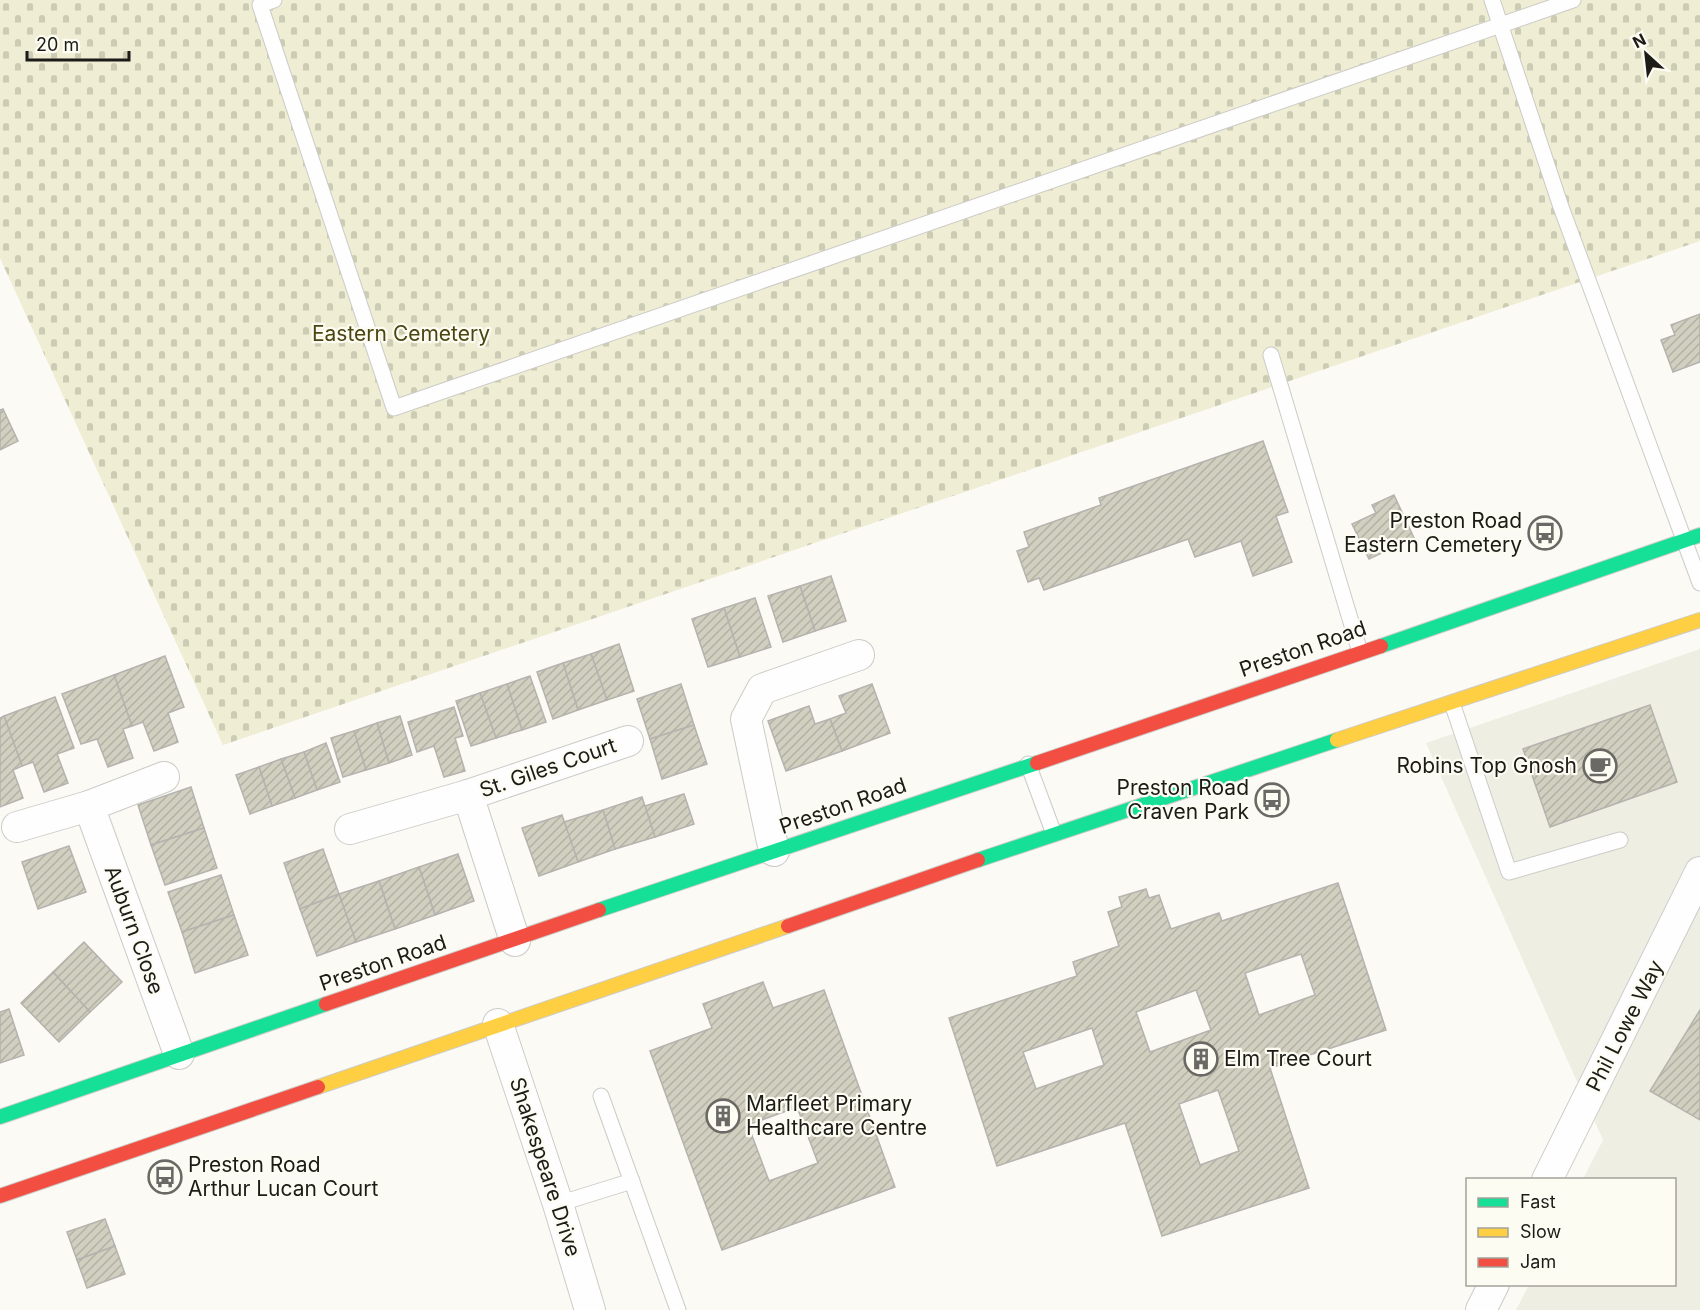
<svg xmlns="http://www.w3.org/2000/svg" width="1700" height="1310" viewBox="0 0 1700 1310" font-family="Inter,sans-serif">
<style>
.built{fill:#efeee3}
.cemetery{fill:url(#cemetery-stones)}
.building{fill:url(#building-hatch);stroke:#b4b3af;stroke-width:1.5;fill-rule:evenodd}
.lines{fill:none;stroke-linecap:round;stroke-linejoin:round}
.lane-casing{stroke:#cccbc7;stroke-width:17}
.street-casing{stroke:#cccbc7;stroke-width:32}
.fast-casing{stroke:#cccbc7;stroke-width:16}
.slow-casing{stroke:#cccbc7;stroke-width:16}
.jam-casing{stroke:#cccbc7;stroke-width:16}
.lane{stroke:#fefefe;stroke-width:15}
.street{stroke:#fefefe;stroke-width:30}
.fast{stroke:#16e098;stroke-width:14}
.slow{stroke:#ffcf43;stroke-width:14}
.jam{stroke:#f24e42;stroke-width:14}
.labels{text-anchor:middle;stroke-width:4.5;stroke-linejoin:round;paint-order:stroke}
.park-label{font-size:21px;fill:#4b4511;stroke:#fdfcf3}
.poi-label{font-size:21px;fill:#1c1b18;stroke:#fdfcf3;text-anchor:end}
.street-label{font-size:21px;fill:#1c1b18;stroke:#fdfcf3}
</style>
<defs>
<pattern id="cemetery-stones" width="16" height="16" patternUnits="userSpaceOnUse" patternTransform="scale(1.5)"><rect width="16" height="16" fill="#efedd3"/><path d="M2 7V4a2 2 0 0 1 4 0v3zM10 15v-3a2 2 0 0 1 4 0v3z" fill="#cccbb4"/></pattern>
<pattern id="building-hatch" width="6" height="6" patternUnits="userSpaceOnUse" patternTransform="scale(1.5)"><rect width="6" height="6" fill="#d1cfbf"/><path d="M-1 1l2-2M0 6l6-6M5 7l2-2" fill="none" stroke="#b3b1a3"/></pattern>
</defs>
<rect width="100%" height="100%" fill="#fbfaf5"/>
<polygon class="built" points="1700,649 1700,1310 1516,1310 1529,1285 1674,1284 1674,1180 1583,1179 1603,1140 1426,743"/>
<polygon class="cemetery" points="0,0 1700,0 1700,241 223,745 0,258"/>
<g class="building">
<polygon points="1700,314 1700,362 1673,372 1661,340 1675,335 1671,325"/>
<polygon points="3,409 18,441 0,450 0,410"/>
<polygon points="1263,441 1288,512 1276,516 1292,562 1253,576 1241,541 1195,557 1188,539 1044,590 1039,578 1028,582 1017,551 1029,547 1024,532 1101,505 1099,498"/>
<polygon points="1394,495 1414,538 1369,559 1352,524 1376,513 1372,505"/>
<polygon points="831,576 846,621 815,631 800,586"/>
<polygon points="800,586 815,631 783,642 768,596"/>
<polygon points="755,598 771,647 740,657 724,608"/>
<polygon points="724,608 740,657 708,667 692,619"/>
<polygon points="619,644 634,691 607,700 591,654"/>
<polygon points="591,654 607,700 578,710 563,663"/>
<polygon points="165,656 184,707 168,713 178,742 154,751 143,722 132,726 114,675"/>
<polygon points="563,663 578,710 553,719 537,672"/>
<polygon points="114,675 132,726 123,729 133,758 108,767 97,739 81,744 62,694"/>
<polygon points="530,676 546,722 522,730 507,684"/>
<polygon points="507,684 522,730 496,738 480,693"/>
<polygon points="681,684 694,725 650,739 637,699"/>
<polygon points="872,684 890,733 842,751 830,719 846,713 839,696"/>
<polygon points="480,693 496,738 471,746 456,701"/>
<polygon points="55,697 74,748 57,754 68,783 44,792 33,762 22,766 4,716"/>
<polygon points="1650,705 1677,782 1550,827 1523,749"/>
<polygon points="809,706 815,724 830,719 842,751 786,771 768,721"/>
<polygon points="454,707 463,736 455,738 465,771 444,777 434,746 417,752 408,722"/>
<polygon points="4,716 22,766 13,770 23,798 0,807 0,718"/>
<polygon points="400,716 412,755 389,763 377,723"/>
<polygon points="377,723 389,763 366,770 354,731"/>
<polygon points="694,725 707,764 662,779 650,739"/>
<polygon points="354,731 366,770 343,777 331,738"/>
<polygon points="326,743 340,782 317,790 304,752"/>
<polygon points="304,752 317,790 295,798 281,759"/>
<polygon points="281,759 295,798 272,806 259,767"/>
<polygon points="259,767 272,806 250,814 236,775"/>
<polygon points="191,787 204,828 151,845 138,805"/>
<polygon points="684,794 694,824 655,837 645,806"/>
<polygon points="642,797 655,837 615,849 603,810"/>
<polygon points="603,810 615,849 578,862 564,822"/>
<polygon points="562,815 578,862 539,876 522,828"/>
<polygon points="204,828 217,868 165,885 151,845"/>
<polygon points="69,846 86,892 38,909 22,862"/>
<polygon points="323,849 339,894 300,909 284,863"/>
<polygon points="458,854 474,901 435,915 419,867"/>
<polygon points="419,867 435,915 395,929 379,881"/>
<polygon points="221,875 234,915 182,932 168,892"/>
<polygon points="379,881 395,929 356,942 339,894"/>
<path d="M1338,883L1386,1030L1270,1068L1309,1188L1162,1236L1125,1123L997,1166L949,1018L1077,976L1073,962L1119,946L1108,912L1122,907L1119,897L1146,889L1149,898L1159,895L1171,929L1219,913L1222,921ZM1301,954L1315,995L1259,1015L1245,973ZM1196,990L1211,1030L1150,1052L1136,1012ZM1092,1028L1104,1065L1036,1089L1023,1052ZM1218,1090L1239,1151L1200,1165L1179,1104Z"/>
<polygon points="339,894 356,942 317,956 300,909"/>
<polygon points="234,915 248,955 195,973 182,932"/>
<polygon points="84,942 122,982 90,1012 53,972"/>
<polygon points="53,972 90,1012 59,1042 21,1003"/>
<path d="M763,982L773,1008L824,990L895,1187L722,1250L650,1051L712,1028L703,1004ZM797,1107L818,1163L769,1181L748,1125Z"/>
<polygon points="9,1009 24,1055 0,1063 0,1012"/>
<polygon points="1700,1010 1700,1120 1650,1091"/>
<polygon points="105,1219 115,1246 77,1260 67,1232"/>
<polygon points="115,1246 125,1274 87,1288 77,1260"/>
</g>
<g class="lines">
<defs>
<g id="lane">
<polyline points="274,0 260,5 394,408 1573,0"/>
<polyline points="1492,0 1561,207 1700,583"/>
<polyline points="1271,355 1360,652"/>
<polyline points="1452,703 1509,872 1620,840"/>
<polyline points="1028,764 1054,834"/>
<polyline points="601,1096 678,1310"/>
<polyline points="558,1204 632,1181"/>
</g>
<g id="street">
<polyline points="468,795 515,941"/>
<polyline points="89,806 179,1054"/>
<polyline points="17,827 89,806 164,777"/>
<polyline points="350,829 468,795 628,741"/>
<polyline points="774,851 746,719 762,689 859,655"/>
<polyline points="498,1024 558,1204 590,1310"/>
<polyline points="1547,1180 1700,872"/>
<polyline points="1481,1310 1494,1284"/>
</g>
<g id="fast">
<polyline points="1381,646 1700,535"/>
<polyline points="978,860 1337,740"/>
<polyline points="599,910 1037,763"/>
<polyline points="0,1117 326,1004"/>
</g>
<g id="slow">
<polyline points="1337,740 1700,620"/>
<polyline points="318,1087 788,926"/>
</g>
<g id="jam">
<polyline points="1037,763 1381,646"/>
<polyline points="788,926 978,860"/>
<polyline points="326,1004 599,910"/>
<polyline points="0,1196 318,1087"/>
</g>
</defs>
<use href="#lane" class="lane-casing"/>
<use href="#street" class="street-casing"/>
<use href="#fast" class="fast-casing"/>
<use href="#slow" class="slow-casing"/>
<use href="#jam" class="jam-casing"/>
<use href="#lane" class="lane"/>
<use href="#street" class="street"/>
<use href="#fast" class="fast"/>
<use href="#slow" class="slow"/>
<use href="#jam" class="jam"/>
</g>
<defs>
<symbol id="bus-ring" viewBox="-11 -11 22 22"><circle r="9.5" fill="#fdfcf3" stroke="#6a6965" stroke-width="1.5"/><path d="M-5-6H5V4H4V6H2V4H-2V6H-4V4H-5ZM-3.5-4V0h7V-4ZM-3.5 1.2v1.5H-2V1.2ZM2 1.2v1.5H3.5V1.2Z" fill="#6a6965"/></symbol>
<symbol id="cafe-ring" viewBox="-11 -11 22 22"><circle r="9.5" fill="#fdfcf3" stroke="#6a6965" stroke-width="1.5"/><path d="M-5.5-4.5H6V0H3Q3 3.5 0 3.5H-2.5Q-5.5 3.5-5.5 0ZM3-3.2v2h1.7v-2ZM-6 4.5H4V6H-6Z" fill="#6a6965"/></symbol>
<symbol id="building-ring" viewBox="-11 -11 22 22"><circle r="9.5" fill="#fdfcf3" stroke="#6a6965" stroke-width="1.5"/><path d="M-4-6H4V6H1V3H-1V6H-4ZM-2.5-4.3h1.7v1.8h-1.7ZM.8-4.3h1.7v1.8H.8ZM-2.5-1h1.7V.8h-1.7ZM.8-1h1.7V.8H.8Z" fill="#6a6965"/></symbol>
</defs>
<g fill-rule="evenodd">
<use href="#bus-ring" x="1526" y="514" width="38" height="38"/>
<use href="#cafe-ring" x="1581" y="747" width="38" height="38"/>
<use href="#bus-ring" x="1253" y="781" width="38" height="38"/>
<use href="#building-ring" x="1182" y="1040" width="38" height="38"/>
<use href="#building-ring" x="704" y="1097" width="38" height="38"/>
<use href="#bus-ring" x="146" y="1158" width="38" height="38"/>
</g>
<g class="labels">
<g class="park-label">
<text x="401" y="341">Eastern Cemetery</text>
</g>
<g class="poi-label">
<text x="1522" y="528">Preston Road<tspan x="1522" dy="24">Eastern Cemetery</tspan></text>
<text x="1577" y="773">Robins Top Gnosh</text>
<text x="1249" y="795">Preston Road<tspan x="1249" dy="24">Craven Park</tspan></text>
<text x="1224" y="1066" text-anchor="start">Elm Tree Court</text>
<text x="746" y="1111" text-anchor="start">Marfleet Primary<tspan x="746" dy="24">Healthcare Centre</tspan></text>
<text x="188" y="1172" text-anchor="start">Preston Road<tspan x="188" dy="24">Arthur Lucan Court</tspan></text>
</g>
<g class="street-label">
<text transform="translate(1303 649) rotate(-19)" y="7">Preston Road</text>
<text transform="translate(548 768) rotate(-19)" y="7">St. Giles Court</text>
<text transform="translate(843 806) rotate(-19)" y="7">Preston Road</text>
<text transform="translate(134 930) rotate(70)" y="7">Auburn Close</text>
<text transform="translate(383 963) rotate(-19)" y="7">Preston Road</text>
<text transform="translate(1625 1026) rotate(-63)" y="7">Phil Lowe Way</text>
<text transform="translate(545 1167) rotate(72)" y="7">Shakespeare Drive</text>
</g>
</g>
<rect x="1466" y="1178" width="210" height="108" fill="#fdfcf3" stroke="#a3a29b" stroke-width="1.5"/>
<rect x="1478" y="1198" width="30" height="9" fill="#16e098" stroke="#a3a29b" stroke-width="1.5"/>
<text x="1520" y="1208" font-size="18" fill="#1c1b18">Fast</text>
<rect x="1478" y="1228" width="30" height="9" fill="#ffcf43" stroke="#a3a29b" stroke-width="1.5"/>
<text x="1520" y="1238" font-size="18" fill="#1c1b18">Slow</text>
<rect x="1478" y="1258" width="30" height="9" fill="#f24e42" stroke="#a3a29b" stroke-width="1.5"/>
<text x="1520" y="1268" font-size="18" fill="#1c1b18">Jam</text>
<g transform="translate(1646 54) rotate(333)" stroke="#fdfcf3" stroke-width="4.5" paint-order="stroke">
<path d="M0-4.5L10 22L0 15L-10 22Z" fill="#1c1b18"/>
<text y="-9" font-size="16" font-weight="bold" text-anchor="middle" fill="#1c1b18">N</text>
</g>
<path d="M27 51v9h102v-9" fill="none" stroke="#1c1b18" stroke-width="3"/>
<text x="36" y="51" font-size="18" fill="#1c1b18" stroke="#fdfcf3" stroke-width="4.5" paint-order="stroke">20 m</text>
</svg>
